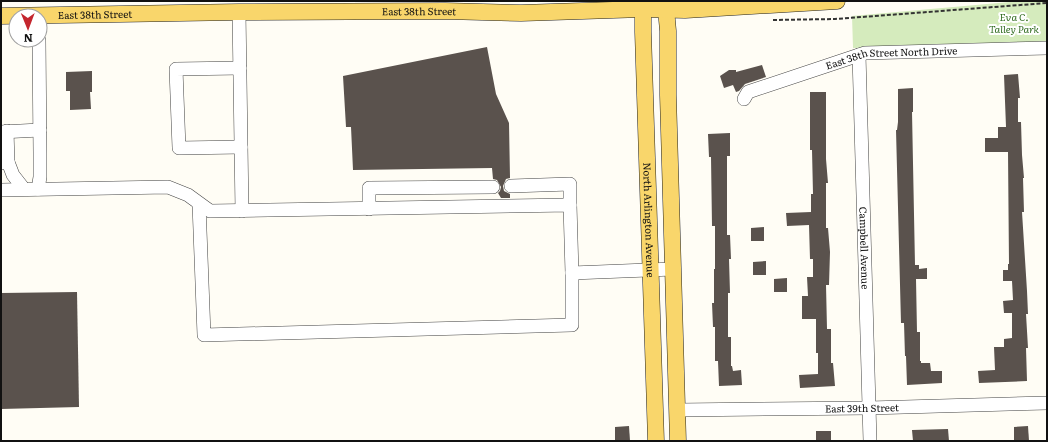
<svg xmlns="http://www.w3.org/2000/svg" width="1048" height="442" viewBox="0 0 1048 442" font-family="Literata,serif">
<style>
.green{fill:#d5ebbd}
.building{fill:#5a524d}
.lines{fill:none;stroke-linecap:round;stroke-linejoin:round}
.minor-casing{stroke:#444;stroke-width:14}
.major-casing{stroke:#222;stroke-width:17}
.path{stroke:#333;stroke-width:2;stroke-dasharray:4 2;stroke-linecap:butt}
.minor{stroke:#fff;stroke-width:13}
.major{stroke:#f9d66b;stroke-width:16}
.labels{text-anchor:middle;stroke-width:4;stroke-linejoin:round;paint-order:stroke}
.street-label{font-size:10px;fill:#111;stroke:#fff}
.park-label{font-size:10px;font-style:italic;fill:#2f6b1f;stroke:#fff}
</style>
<rect width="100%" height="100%" fill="#fffdf5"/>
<polygon class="green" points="1020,1 1047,1 1047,42 853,48 852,16"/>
<g class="building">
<polygon points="487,47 496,94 509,123 510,178 506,179 503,186 504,191 510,194 510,198 501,198 498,193 500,191 501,187 497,180 493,179 492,168 353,170 351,127 346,127 343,76"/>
<polygon points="762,65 766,77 745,84 739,91 736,92 733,85 724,88 720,76 729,70 736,70 736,72"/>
<polygon points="92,71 92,92 90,92 91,109 70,110 70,91 66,91 66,72"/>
<polygon points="1018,74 1020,98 1018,98 1018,122 1021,122 1022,155 1024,178 1023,178 1024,212 1022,212 1027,291 1028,314 1026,314 1028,348 1026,348 1027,381 979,383 978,371 995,370 994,347 1004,347 1004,339 1012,338 1012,313 1004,313 1003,301 1013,300 1012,281 1003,281 1003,270 1008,270 1008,264 1009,264 1008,152 985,152 985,138 998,138 998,127 1006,127 1004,75"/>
<polygon points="913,88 913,112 912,112 915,265 919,265 919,269 927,268 927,279 916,279 917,332 920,332 920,361 921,361 921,363 930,363 931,371 942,371 942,383 907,385 906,356 905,356 904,323 901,323 896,130 897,130 898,122 898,89"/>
<polygon points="810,92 826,92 826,159 828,183 826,183 826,228 828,228 830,252 829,285 826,285 827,329 831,329 831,363 833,363 835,386 800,388 799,375 818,374 818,353 816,353 816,319 802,319 802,296 808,296 807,277 813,277 813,259 810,259 809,225 787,226 786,213 811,212 811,194 813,194 812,150 810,150"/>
<polygon points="730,133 730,156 727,156 727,235 730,235 731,259 729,259 730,293 728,293 728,337 731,337 731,366 732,366 733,371 741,370 742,385 719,386 718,361 715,361 715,327 713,327 712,303 714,303 714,269 715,269 715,226 712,226 711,157 709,157 708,134"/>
<polygon points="764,227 764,241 751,241 751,228"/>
<polygon points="766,261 766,275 753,275 753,262"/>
<polygon points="787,278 787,292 774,292 774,279"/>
<polygon points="77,292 79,407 1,409 1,293"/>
<polygon points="629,426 630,441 615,441 615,427"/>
<polygon points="1028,426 1029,441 1014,441 1014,427"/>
<polygon points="948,429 949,441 913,441 912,430"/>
<rect x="816" y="431" width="15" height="10"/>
</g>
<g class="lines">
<defs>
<g id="minor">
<polyline points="239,12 242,211"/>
<path id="s1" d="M859,55L870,441"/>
<polyline points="240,68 176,69 179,148 241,147"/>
<path id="s2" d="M744,99L748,92L865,53L1047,48"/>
<polyline points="1,132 40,130"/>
<polyline points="8,162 13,175 24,189"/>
<polyline points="1,163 8,162 7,131"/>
<polyline points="511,186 570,184 570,205"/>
<polyline points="38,189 40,177 40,153 39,40"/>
<polyline points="1,190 168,187 188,195 210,211 570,205 572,273 673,269"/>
<polyline points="199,204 204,335 572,325 572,273"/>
<polyline points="369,209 369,188 493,187"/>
<path id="s3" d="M678,410L869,408L1047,403"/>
</g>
<g id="major">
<path id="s4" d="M647,1L643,9V32L656,441"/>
<polyline points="662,1 666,9 668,31 668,95 678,441"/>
<path id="s5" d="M1,16L239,12L445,11L521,13L643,9L685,10L837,1"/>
</g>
</defs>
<use href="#minor" class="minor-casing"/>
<use href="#major" class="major-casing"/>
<polyline class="path" points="773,20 835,19 1047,3"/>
<use href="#minor" class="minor"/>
<use href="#major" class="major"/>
</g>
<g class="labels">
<g class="street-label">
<text dy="4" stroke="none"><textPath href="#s5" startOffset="418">East 38th Street</textPath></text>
<text dy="4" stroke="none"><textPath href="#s5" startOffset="94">East 38th Street</textPath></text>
<text dy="4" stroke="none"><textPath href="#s2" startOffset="157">East 38th Street North Drive</textPath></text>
<text dy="4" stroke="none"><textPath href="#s4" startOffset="220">North Arlington Avenue</textPath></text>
<text dy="4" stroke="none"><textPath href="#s1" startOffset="193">Campbell Avenue</textPath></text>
<text dy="4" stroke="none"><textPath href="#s3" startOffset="184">East 39th Street</textPath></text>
</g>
<g class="park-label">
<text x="1014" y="21">Eva C.<tspan x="1014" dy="12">Talley Park</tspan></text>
</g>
</g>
<rect width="1048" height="442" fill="none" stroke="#111111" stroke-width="4"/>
<g transform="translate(28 28) rotate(179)"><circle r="19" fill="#ffffff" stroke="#a0a0a0"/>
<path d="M0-3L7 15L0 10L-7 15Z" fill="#c4262e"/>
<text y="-6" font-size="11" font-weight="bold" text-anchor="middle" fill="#111111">N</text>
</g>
</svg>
